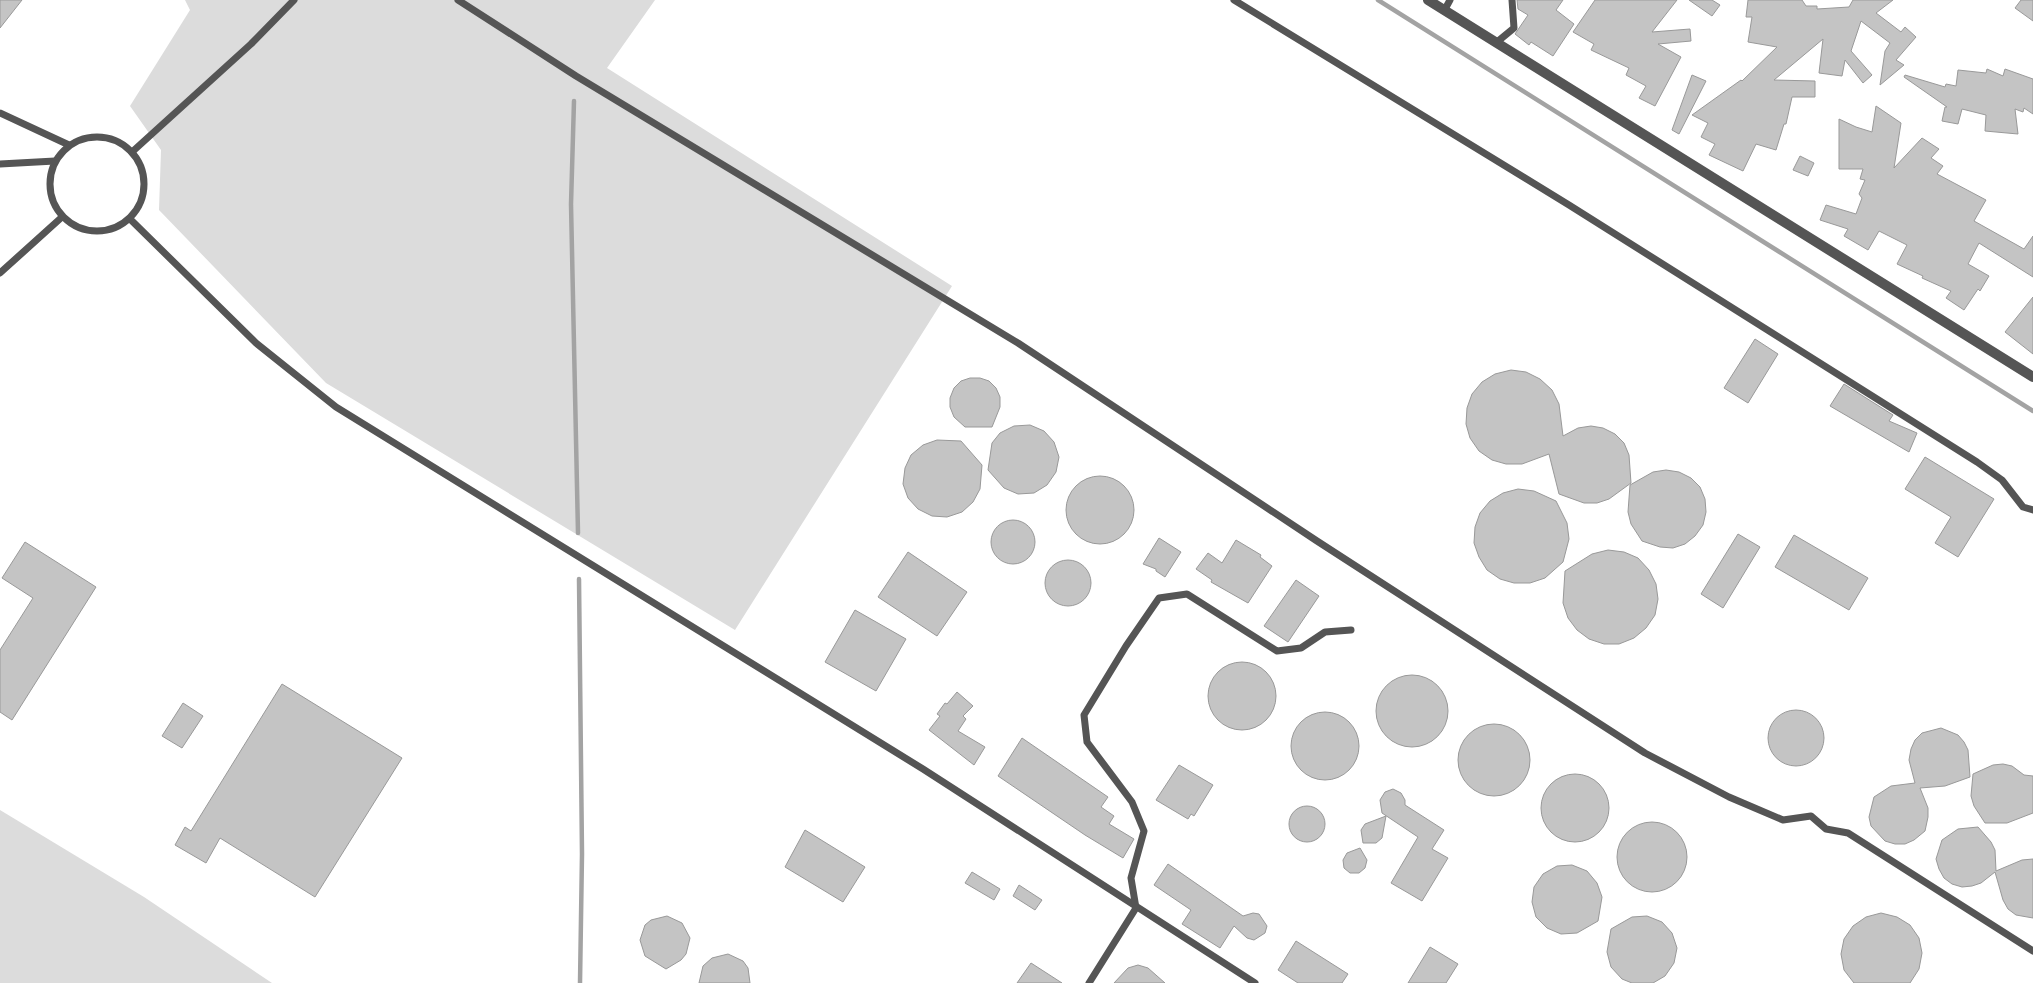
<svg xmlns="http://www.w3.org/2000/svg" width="2033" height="983" viewBox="0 0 2033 983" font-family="Karla,sans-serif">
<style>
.green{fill:#dcdcdc}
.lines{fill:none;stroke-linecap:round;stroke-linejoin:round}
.stream{stroke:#a3a3a3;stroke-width:4.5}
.building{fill:#c4c4c4;stroke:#999}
.lane{stroke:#555;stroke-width:7}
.street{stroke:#555;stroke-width:10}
</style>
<rect width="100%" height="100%" fill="#fff"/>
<g class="green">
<polygon points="185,0 655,0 607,68 952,286 735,630 326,383 159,210 161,150 130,106 190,10"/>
<polygon points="0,810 144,897 272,983 0,983"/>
</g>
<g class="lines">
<g class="stream">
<polyline points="1378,0 2033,411"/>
<polyline points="574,101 571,204 578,533"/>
<polyline points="579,579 582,854 580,983"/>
</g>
</g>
<g class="building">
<polygon points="0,0 22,0 0,28"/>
<polygon points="1517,0 1563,0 1556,10 1574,24 1553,56 1531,42 1529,45 1515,34 1528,15 1518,9"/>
<polygon points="1595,0 1677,0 1652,32 1690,29 1691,41 1658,44 1681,57 1655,106 1639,98 1646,86 1626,75 1629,68 1591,50 1594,44 1573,32"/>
<polygon points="1689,0 1712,0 1720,5 1712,16"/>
<polygon points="1748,0 1802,0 1806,6 1817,6 1817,9 1849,7 1853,0 1893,0 1876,13 1901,32 1905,27 1916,37 1896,60 1904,65 1880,85 1885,51 1890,43 1861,21 1851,51 1872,75 1863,83 1845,60 1842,76 1819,73 1823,39 1774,80 1815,81 1815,97 1792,97 1786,124 1784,124 1776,150 1756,144 1743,171 1709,155 1715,144 1701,137 1708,123 1692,115 1741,80 1742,81 1777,47 1748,42 1752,17 1746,17"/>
<polygon points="2021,0 2033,0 2033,21 2015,8"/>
<polygon points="1987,69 2003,76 2005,69 2033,79 2033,114 2024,108 2023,112 2015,109 2018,134 1985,131 1986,115 1962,109 1958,124 1942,121 1945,107 1947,107 1904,77 1905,75 1945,87 1946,84 1956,86 1958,70 1986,73"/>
<polygon points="1692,75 1706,81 1679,134 1672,130"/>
<polygon points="1876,106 1901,123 1894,168 1922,138 1939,149 1931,158 1943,166 1937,174 1986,200 1974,221 2024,249 2033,236 2033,277 1979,243 1968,264 1989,276 1980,291 1978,289 1964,310 1946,298 1951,291 1922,278 1923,276 1897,264 1907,245 1879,231 1868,250 1844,236 1848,229 1820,220 1826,205 1856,214 1862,198 1859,194 1865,180 1860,179 1863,169 1839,169 1839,119 1856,127 1872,132"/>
<polygon points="1800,156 1814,163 1808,176 1793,170"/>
<polygon points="2033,297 2033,354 2005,332"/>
<polygon points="1755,339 1778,354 1748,403 1724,388"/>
<polygon points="1511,370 1526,372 1540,379 1552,390 1559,404 1563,436 1578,428 1591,426 1603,428 1615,434 1624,443 1629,455 1631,483 1609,499 1597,503 1584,503 1559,494 1549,454 1522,464 1506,464 1492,460 1479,451 1470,438 1466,424 1467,408 1472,394 1482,382 1495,374"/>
<polygon points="970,378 980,378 989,381 996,388 1000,397 1000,407 992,427 965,427 954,417 950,407 950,398 954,388 961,381"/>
<polygon points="1844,384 1893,415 1889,421 1917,433 1909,452 1830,406"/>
<polygon points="1030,425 1044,431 1054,442 1059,457 1056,472 1047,485 1034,493 1018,494 1004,488 988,470 992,443 1000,433 1014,426"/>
<polygon points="937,440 961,441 982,465 980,489 973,502 962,512 947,517 932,516 918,509 908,498 903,484 905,468 911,455 923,445"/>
<polygon points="1925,457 1994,499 1958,557 1935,543 1951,517 1905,489"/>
<polygon points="1666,470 1679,472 1691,478 1700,487 1705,499 1706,512 1703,525 1695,536 1685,544 1673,548 1660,547 1642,541 1631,524 1628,512 1630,485 1653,472"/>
<circle cx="1100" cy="510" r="34"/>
<polygon points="1518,489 1534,491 1556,501 1567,523 1569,539 1563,562 1545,578 1530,583 1514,583 1500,579 1487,570 1479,557 1474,543 1475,527 1480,513 1490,501 1503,493"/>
<circle cx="1013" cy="542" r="22"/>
<polygon points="1738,534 1760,547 1723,608 1701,594"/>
<polygon points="1794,535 1868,578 1849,610 1775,567"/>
<polygon points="1159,538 1181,552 1165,577 1156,571 1156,569 1143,564"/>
<polygon points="1236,540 1261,555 1260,557 1272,566 1248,603 1211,582 1212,580 1196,569 1208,553 1222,563"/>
<polygon points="25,542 96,587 12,720 0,712 0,650 33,598 2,578"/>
<polygon points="1608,550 1624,552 1638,558 1649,570 1656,584 1658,599 1655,615 1646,628 1634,638 1619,644 1604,644 1589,639 1577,630 1568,618 1563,603 1565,571 1592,554"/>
<polygon points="908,552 967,592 937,636 878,597"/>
<circle cx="1068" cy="583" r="23"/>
<polygon points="1296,580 1319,596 1288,642 1264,626"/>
<polygon points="855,610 906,639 876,691 825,662"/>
<circle cx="1242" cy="696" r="34"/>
<circle cx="1412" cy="711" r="36"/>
<polygon points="282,684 402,758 315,897 220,838 206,863 175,845 185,827 191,831"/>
<polygon points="957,692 973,706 963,716 966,719 958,731 985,747 974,765 929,730 940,716 937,714 945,703 947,704"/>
<polygon points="183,703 203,716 182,748 162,736"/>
<circle cx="1796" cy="738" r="28"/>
<circle cx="1325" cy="746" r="34"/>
<circle cx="1494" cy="760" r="36"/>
<polygon points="1941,728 1958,735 1964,742 1968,750 1970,777 1945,786 1920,788 1928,808 1928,817 1925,831 1914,840 1905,844 1895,844 1885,841 1871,826 1869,817 1874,797 1891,786 1915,783 1909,760 1911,749 1915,740 1922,733"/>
<polygon points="1022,738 1108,797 1101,807 1114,816 1109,824 1134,839 1123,858 1085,835 998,776"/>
<polygon points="2003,764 2012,766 2024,775 2033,776 2033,813 2007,823 1985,823 1974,806 1971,796 1973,774 1993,765"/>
<polygon points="1179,765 1213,785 1194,816 1191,814 1188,819 1156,800"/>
<circle cx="1575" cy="808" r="34"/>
<polygon points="1393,789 1401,793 1405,800 1405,805 1444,830 1432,849 1448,858 1422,901 1391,883 1418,837 1382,813 1380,800 1385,792"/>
<circle cx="1307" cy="824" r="18"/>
<polygon points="1386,816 1382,838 1376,843 1363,843 1361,830 1365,824"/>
<circle cx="1652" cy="857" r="35"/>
<polygon points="1978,827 1991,842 1995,850 1996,871 2022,860 2033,859 2033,918 2016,915 2008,909 2003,900 1995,872 1981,883 1972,886 1962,887 1952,884 1944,878 1939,869 1936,859 1942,840 1958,829"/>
<polygon points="805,830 865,867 843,902 785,867"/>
<polygon points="1360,848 1367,860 1365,868 1359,873 1350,873 1344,868 1343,860 1347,853"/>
<polygon points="1168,864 1243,916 1253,913 1259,914 1267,926 1265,933 1254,940 1247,938 1234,926 1220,948 1182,924 1191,910 1154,885"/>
<polygon points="1572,865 1587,871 1597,883 1602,897 1598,921 1577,933 1561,934 1547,928 1536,917 1532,902 1534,887 1543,874 1557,866"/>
<polygon points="972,872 1000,889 994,900 965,883"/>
<polygon points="1019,885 1042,900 1035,910 1013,896"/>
<polygon points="1881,913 1897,917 1910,925 1919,938 1922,953 1919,969 1910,983 1854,983 1844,970 1841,954 1844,939 1853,926 1866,917"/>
<polygon points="667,916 682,923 690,938 686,954 681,960 666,969 645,956 640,940 645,925 651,920"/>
<polygon points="1647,916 1662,922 1672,933 1677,948 1674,963 1665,976 1653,983 1632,983 1622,979 1611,967 1607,952 1611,929 1632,917"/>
<polygon points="1296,941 1348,974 1342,983 1298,983 1278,970"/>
<polygon points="1430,947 1458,964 1446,983 1408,983"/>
<polygon points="728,954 743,961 748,968 750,983 699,983 703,966 712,958"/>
<polygon points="1031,963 1062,983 1017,983"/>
<polygon points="1138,965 1148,968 1165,983 1114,983 1128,968"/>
</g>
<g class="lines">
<g class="lane">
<polyline points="458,0 576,76 1018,343 1317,541 1645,753 1729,797 1783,820 1811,816 1826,829 1848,833 2033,951"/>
<polyline points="1234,0 1569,205 1977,462 2002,480 2023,507 2033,510"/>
<polyline points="1444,11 1450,0"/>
<polyline points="1497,42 1514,28 1512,0"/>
<polyline points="0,113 69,145"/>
<circle cx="97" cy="184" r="47"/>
<polyline points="132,152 251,44 294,0"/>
<polyline points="0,164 55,161"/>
<polyline points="130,219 256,343 336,407 923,769 1255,983"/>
<polyline points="0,273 62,217"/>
<polyline points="1089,983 1136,908 1131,878 1144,831 1132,802 1087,742 1084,715 1126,646 1159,598 1187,594 1277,651 1301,648 1325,632 1351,630"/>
</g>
<polyline class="street" points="1428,0 2033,377"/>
</g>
</svg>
